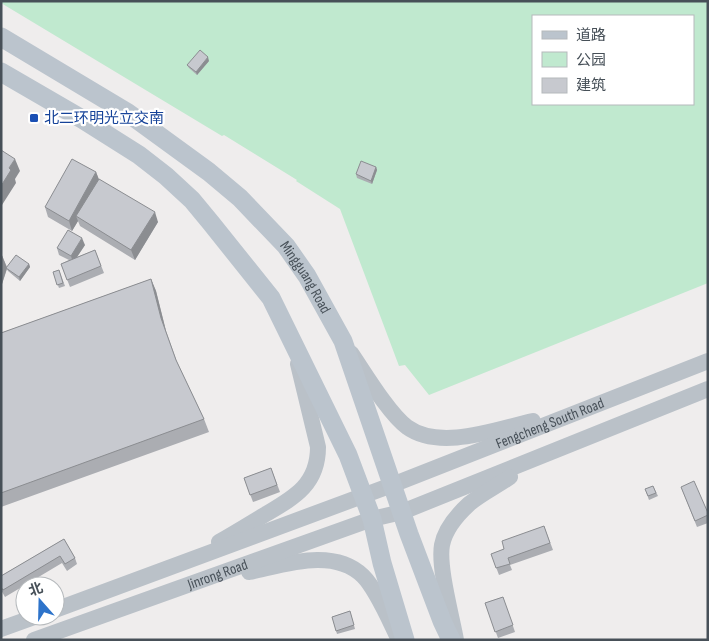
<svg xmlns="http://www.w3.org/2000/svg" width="709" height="641" viewBox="0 0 709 641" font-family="'Sofia Sans Condensed','Noto Sans SC',sans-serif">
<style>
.green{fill:#c0e9cf;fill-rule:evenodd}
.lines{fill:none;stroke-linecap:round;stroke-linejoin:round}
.tertiary{stroke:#bac1c8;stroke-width:16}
.secondary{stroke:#bbc4cd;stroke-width:19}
.wall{fill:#abadb2}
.shaded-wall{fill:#8b8d91}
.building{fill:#c7c9cf;stroke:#8b8d91}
.transit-dot{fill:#1a4fb4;stroke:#fff;stroke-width:2}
.labels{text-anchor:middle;stroke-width:4.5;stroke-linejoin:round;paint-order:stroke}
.transit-label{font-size:15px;fill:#164399;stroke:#fff;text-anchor:start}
.street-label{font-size:15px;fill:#475058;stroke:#fff}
</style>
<rect width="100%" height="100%" fill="#efeded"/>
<path class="green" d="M1,1H708V283L429,395L405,365L399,366L340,209L296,181L297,180L224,135L222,136L1,3ZM533,16H693V104H533Z"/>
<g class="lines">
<g class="tertiary">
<path d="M351,353C364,372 389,414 407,427C440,451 497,429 533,421"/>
<path d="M219,542C235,533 251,523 266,514C295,497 318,484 318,447L298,364"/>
<path d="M249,572C284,565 333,547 363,576C377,590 390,622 399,640"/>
<path id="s1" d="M55,610L392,485L708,361"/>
<polyline points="1,629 37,616"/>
<path id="s2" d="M34,640L372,519L402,512L708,389"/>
<path d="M456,640C452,617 438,567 442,545C445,529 457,515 469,504C481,494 497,486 510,477"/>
</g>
<g class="secondary">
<path id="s3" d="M1,37L128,113L209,172L240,198L286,246L307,276L343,341L409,534L442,621L451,640"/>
<polyline points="1,72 82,119 139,155 166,176 192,200 211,223 271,298 348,455 372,519 382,563 405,640"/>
</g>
</g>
<g class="wall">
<polygon points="209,61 197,75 189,68 187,65"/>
<polygon points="376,167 377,170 372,184 357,178 356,174"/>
<polygon points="96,172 99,180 158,222 135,260 80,226 78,221 72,231 48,217 45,207"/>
<polygon points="85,245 77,257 95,250 104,273 70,287 61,264 69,260 59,255 57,248"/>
<polygon points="1,253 7,267 29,264 30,267 20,281 8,271 7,269 2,284 1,284"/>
<polygon points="59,270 65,286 59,288 53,272"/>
<polygon points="151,279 156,291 166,331 177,362 204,419 209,432 1,507 1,333"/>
<polygon points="271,468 280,492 253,502 244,478"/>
<polygon points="653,486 658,496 649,500 645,489"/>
<polygon points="681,487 708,513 708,523 697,527"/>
<polygon points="544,526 553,550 510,565 512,570 499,575 491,554 504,549"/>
<polygon points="64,539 75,558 77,564 67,571 62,563 5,597 1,590 1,576"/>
<polygon points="503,597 515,632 498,638 485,603"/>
<polygon points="350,611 355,629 337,634 332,617"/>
</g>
<g class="shaded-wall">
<polygon points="208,57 209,61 197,75 196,72"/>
<polygon points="15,159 20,171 15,179 16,183 2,205 1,203 1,186 9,168"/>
<polygon points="376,167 377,170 372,184 371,181"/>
<polygon points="96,172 100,182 76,216 78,221 72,231 69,221"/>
<polygon points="155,212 158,222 135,260 131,250"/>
<polygon points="82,238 85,245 73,263 71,256"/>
<polygon points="1,253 7,268 2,284 1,282"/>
<polygon points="29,264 30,267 20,281 19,277"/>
<polygon points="151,279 156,291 166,331 161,318"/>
</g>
<g class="building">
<polygon points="200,50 208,57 196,72 187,65"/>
<polygon points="1,150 15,159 9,168 11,170 1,186"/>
<polygon points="72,159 96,172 69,221 45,207"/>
<polygon points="361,161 376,167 371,181 356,174"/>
<polygon points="99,179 155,212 131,250 76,216"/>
<polygon points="68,230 82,238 71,256 57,248"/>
<polygon points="95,250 101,266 67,280 61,264"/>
<polygon points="16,255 29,264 19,277 6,268"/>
<polygon points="59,270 63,283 57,285 53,272"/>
<polygon points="151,279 161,318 176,360 204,419 1,493 1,333"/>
<polygon points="271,468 277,485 250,495 244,478"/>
<polygon points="694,481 708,513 708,515 695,521 681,487"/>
<polygon points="653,486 656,493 648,496 645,489"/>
<polygon points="544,526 550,543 508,558 510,564 496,568 491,554 504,549 502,541"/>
<polygon points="64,539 75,558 65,564 60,556 3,590 1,587 1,576"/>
<polygon points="503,597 513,625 495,632 485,603"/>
<polygon points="350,611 354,625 336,631 332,617"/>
</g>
<rect class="transit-dot" x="29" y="113" width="10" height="10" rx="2.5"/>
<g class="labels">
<g class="transit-label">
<text x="44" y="123">北二环明光立交南</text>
</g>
<g class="street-label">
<text dy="5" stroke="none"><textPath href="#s3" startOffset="392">Mingguang Road</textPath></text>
<text dy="5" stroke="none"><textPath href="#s1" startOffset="529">Fengcheng South Road</textPath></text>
<text dy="5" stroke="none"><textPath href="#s2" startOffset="195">Jinrong Road</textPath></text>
</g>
</g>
<rect width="709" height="641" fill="none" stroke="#475058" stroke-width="5"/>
<rect x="532" y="15" width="162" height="90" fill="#ffffff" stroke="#b5b9bc"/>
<rect x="542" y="31" width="25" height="8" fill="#bbc4cd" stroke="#b5b9bc"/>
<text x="576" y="40" font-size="15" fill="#475058">道路</text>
<rect x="542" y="52" width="25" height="15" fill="#c0e9cf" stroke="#b5b9bc"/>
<text x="576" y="65" font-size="15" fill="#475058">公园</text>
<rect x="542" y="78" width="25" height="15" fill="#c7c9cf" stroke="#b5b9bc"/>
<text x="576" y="90" font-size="15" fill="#475058">建筑</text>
<g transform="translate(40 601) rotate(340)"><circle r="24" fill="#ffffff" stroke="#b5b9bc"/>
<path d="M0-4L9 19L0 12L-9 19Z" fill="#2d73ca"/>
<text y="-8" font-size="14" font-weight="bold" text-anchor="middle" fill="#475058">北</text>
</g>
</svg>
